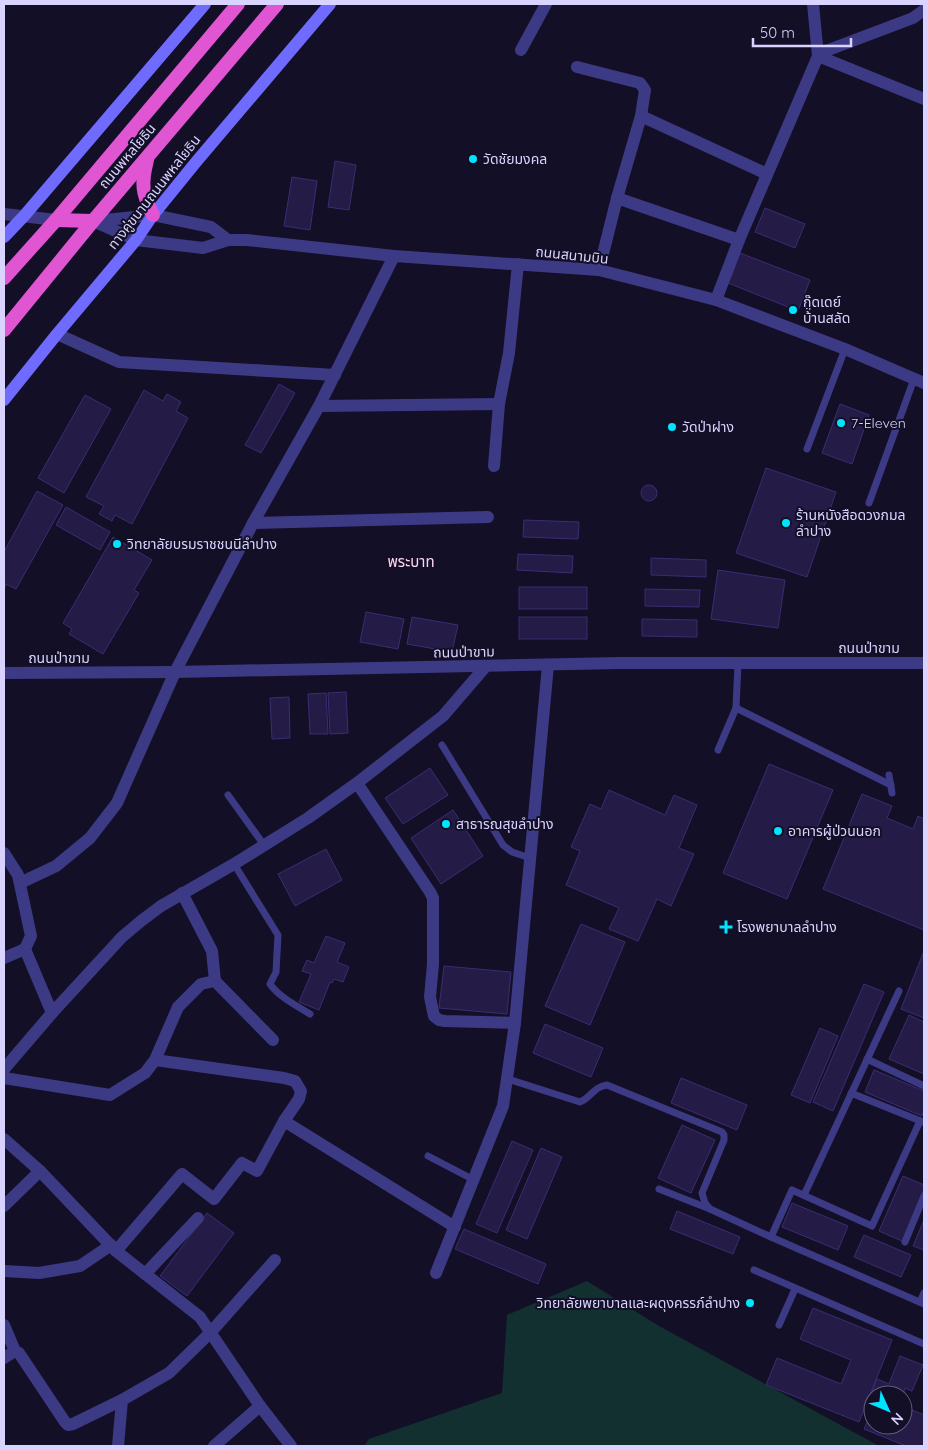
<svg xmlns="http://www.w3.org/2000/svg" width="928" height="1450" viewBox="0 0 928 1450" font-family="Quicksand,'Noto Sans Thai',sans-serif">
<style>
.green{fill:#12302f}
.building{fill:#241b47;stroke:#3b2d73}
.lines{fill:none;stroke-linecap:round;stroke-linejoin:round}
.service{stroke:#3d3a85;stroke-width:7}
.minor{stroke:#3d3a85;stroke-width:12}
.tertiary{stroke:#3d3a85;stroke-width:12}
.secondary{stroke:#6f6bff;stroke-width:12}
.trunk{stroke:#e055d1;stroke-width:14}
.poi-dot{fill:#00e5ff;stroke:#130f26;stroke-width:2}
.labels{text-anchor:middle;stroke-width:4;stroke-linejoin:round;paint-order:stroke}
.street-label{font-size:14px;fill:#d9d4ff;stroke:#130f26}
.poi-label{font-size:14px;fill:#d9d4ff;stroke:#130f26;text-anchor:start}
.neighbourhood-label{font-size:15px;fill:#ffd6f0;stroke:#130f26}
</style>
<rect width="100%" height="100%" fill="#130f26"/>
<polygon class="green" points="587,1281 659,1326 879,1446 364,1446 369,1439 502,1393 507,1315"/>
<g class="building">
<polygon points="335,161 356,165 349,210 328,207"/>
<polygon points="292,177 317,181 310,230 284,226"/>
<polygon points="765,208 805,224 795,248 755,232"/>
<polygon points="740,253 810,280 798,311 728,283"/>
<polygon points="279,384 295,393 261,453 245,445"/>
<polygon points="144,390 163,401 167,394 181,402 176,411 188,418 132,524 115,515 112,521 99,514 104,506 86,497"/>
<polygon points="85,395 111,409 64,493 38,478"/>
<polygon points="840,404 869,415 852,464 822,453"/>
<polygon points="766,468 836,492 807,577 736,553"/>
<circle cx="649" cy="493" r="8"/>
<polygon points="37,491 63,505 16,589 6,584 4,589 4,552"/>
<polygon points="66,507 110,532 100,550 56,525"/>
<polygon points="524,520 579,522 578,539 523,537"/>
<polygon points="113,537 152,560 134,590 139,593 103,654 69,634 72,629 63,623"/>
<polygon points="518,554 573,556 572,573 517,570"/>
<polygon points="651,558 706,560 706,577 651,575"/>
<polygon points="718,570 785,580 778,628 711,619"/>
<rect x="519" y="587" width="68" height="22"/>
<polygon points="645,589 700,590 699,607 645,606"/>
<polygon points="366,612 404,619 398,649 360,642"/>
<polygon points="412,617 458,625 452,652 407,644"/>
<rect x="519" y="617" width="68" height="22"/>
<polygon points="642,619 697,620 697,637 642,636"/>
<polygon points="346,692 348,733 330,734 328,693"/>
<polygon points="326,693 328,734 310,734 308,694"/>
<polygon points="289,697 290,738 272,739 270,698"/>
<polygon points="769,764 833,790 787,899 723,873"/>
<polygon points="430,768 448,795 403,824 385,798"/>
<polygon points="609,790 665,815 674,795 697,805 679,848 694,854 671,906 657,899 638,941 609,929 619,908 566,885 580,851 571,847 590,804 601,809"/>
<polygon points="862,794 892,806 887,818 913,829 918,816 924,819 924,930 823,889"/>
<polygon points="453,810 483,856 441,884 411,838"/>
<polygon points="326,849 342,880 295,906 278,874"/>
<polygon points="581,924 625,942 590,1025 545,1006"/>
<polygon points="326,936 345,943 337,962 349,967 343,982 334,979 332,983 330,982 319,1010 299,1002 311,974 302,971 307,960 314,963"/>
<polygon points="924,951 924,1018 901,1009"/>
<polygon points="444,966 511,972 507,1014 439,1008"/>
<polygon points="864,984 884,992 833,1111 813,1102"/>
<polygon points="909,1015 924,1022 924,1074 889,1059"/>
<polygon points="545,1024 603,1048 591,1077 533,1053"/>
<polygon points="820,1028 838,1036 810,1103 791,1095"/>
<polygon points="874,1070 924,1091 924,1110 922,1116 865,1092"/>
<polygon points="681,1078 747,1105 737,1130 671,1103"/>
<polygon points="682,1125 715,1140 691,1193 658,1178"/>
<polygon points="512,1141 533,1150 497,1233 476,1224"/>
<polygon points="541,1148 562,1157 527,1239 506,1230"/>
<polygon points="903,1176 924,1185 924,1190 902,1241 879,1231"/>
<polygon points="792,1203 848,1226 838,1250 782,1227"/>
<polygon points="677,1211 740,1237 733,1254 670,1229"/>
<polygon points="207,1213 234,1233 187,1296 160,1276"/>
<polygon points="924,1220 924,1250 913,1246"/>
<polygon points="464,1229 546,1264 538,1284 455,1249"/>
<polygon points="864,1235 911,1255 901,1277 854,1257"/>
<polygon points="813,1308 892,1340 859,1422 766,1385 777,1358 841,1384 851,1360 800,1339"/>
<polygon points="900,1356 923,1365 912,1391 905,1388 903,1395 875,1395 871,1393 877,1379 889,1384"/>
<polygon points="873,1399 873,1425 903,1425 903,1406 924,1415 924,1446 906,1446 864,1429 872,1411 869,1409"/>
</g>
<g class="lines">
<g class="service">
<polyline points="807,449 845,349"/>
<polyline points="869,503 914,379"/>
<polyline points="736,708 891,785"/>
<polyline points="442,745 503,845 512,852 530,858"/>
<polyline points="718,750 736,708 738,663"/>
<polyline points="889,775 892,793"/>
<polyline points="228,795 264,845"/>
<path d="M234,864L278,935L276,972L270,984C279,997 297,1006 310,1014"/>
<polyline points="867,1059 924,1086"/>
<path d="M508,1079L580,1102C592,1097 593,1087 607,1085L722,1132L724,1135V1140L702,1193L705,1203L710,1209"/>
<polyline points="851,1093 923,1122"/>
<polyline points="428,1156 474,1180"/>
<polyline points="659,1189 710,1209 771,1237 924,1304"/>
<polyline points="804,1195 899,991"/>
<polyline points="771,1237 792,1190 872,1226 920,1121"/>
<polyline points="905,1242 924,1196"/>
<polyline points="754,1270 924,1344"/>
<polyline points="920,1302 924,1293"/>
<polyline points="779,1325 795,1289"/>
</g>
<g class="minor">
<polyline points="813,4 818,56 924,99"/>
<polyline points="521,50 546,4"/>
<polyline points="577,67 640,83 645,90 641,116 617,198 599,270"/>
<polyline points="641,116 767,174"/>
<polyline points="617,198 739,240"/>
<polyline points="716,300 739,240 818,56 823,52 913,18 924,10"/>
<polyline points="57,334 119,362 335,375"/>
<polyline points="319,406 499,404"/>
<polyline points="494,466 499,404 509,353 518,264"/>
<polyline points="253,523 488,517"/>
<polyline points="357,783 430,892 433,898 433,964 430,997 434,1016 439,1020 445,1021 515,1023"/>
<polyline points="4,853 18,875 31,936 25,949 52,1013"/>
<polyline points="20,883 56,866 90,838 117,803 175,672 253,523 319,406 394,256"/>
<polyline points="4,958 25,949"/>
<polyline points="215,981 273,1040"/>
<polyline points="4,1069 52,1013 122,937 141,921 161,906 234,864 308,818 357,783 443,716 486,666"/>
<polyline points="4,1078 110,1095 145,1073 155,1060 178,1007 201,984 215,981 212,951 182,893"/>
<polyline points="284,1121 455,1227"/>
<polyline points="4,1139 40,1171 116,1251 200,1317 260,1406 291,1446"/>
<polyline points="4,1206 40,1171"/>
<polyline points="116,1251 182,1174 214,1199 242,1163 257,1171 284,1121 299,1099 301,1091 295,1081 284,1078 155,1060"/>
<polyline points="4,1271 39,1273 80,1266 111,1245"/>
<polyline points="436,1273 503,1106 515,1023 548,665"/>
<polyline points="145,1274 198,1218"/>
<polyline points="4,1325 15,1351 19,1353 65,1422 68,1425 73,1424 122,1400 169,1373 210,1333 275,1260"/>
<polyline points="4,1358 15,1351"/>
<polyline points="118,1446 122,1400"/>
<polyline points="214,1446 260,1406"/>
</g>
<g class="tertiary">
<polyline points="4,214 56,220"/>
<polyline points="93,221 136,240 203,248 228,240 247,240 394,256 599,270 716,300 845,349 924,383"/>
<polyline points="96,221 153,215 211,227 228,240"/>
<polyline points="4,673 175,672 619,663 924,663"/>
</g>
<g class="secondary">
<polyline points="4,237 24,216 205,4"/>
<polyline points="4,400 57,334 136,240 153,215 196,162 330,4"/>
</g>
<g class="trunk">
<path d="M147,160C141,184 142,193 153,215"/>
<polyline points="56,220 93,221"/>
<polyline points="4,278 56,220 238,4"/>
<polyline points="4,330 93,221 277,4"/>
</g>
</g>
<g class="poi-dot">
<circle cx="473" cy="159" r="5"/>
<circle cx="793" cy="310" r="5"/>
<circle cx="841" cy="423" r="5"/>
<circle cx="672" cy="427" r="5"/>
<circle cx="786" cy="523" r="5"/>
<circle cx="117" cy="544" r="5"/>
<circle cx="446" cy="824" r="5"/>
<circle cx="778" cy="831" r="5"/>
<path d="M723.5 919.5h5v5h5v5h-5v5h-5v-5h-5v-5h5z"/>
<circle cx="750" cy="1303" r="5"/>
</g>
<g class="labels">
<g class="street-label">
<text transform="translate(127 156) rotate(-50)" y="5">ถนนพหลโยธิน</text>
<text transform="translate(154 192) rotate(-52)" y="5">ทางคู่ขนานถนนพหลโยธิน</text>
<text transform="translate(572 255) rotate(6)" y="5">ถนนสนามบิน</text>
<text x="869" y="653">ถนนป่าขาม</text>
<text transform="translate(464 652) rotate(-1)" y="5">ถนนป่าขาม</text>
<text x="59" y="663">ถนนป่าขาม</text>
</g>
<g class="poi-label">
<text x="483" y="164">วัดชัยมงคล</text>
<text x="803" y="307">กู๊ดเดย์<tspan x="803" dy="16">บ้านสลัด</tspan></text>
<text x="851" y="428">7-Eleven</text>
<text x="682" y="432">วัดป่าฝาง</text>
<text x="796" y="520">ร้านหนังสือดวงกมล<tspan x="796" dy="16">ลำปาง</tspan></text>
<text x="127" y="549">วิทยาลัยบรมราชชนนีลำปาง</text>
<text x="456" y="829">สาธารณสุขลำปาง</text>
<text x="788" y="836">อาคารผู้ป่วนนอก</text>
<text x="737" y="932">โรงพยาบาลลำปาง</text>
<text x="740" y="1308" text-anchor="end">วิทยาลัยพยาบาลและผดุงครรภ์ลําปาง</text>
</g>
<g class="neighbourhood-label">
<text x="411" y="567">พระบาท</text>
</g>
</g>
<rect width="928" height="1450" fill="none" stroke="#d9d4ff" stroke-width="10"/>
<g transform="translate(888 1410) rotate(134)"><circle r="24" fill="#130f26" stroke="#625e7d"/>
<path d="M0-4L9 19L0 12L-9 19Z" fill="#00e5ff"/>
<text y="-8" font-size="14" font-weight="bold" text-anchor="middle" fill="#d9d4ff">N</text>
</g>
<path d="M753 38v8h98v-8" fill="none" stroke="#d9d4ff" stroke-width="2.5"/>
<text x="760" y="38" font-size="15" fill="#d9d4ff" stroke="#130f26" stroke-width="4" paint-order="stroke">50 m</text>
</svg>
